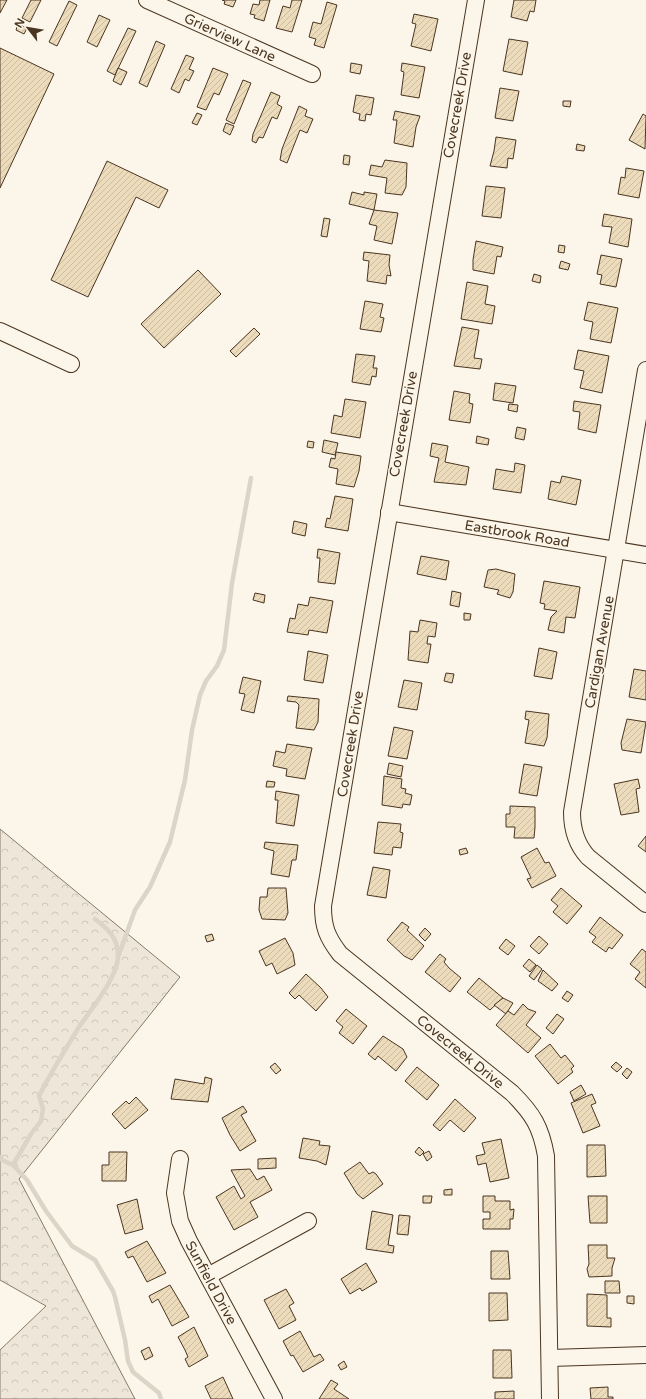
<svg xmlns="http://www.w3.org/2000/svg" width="646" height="1399" viewBox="0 0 646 1399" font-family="'Varela Round',sans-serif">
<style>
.forest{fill:url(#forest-crowns);stroke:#887966}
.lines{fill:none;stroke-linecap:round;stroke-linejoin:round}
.stream{stroke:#dcd4c6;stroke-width:4.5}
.building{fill:url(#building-hatch);stroke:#4a3520}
.minor-casing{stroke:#4a3520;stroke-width:18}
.minor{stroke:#fbf6e9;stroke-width:16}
.labels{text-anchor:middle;stroke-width:3;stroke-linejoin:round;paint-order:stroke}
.street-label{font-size:14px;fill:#4a3520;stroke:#fbf6e9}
</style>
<defs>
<pattern id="forest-crowns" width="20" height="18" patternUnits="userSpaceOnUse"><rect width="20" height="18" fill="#ede6d9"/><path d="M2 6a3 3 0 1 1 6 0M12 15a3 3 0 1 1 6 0" fill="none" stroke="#cdc6ba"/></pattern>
<pattern id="building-hatch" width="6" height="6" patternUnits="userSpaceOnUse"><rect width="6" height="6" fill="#ecdcbc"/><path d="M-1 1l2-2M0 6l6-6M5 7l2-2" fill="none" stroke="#ccbda1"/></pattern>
</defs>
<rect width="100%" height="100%" fill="#fbf6e9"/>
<polygon class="forest" points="0,829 180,977 19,1179 135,1399 0,1399 0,1350 46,1306 0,1280"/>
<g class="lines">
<g class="stream">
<polyline points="118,957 135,910 150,887 170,842 185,780 192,730 200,695 206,681 217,666 224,650 232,583 251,478"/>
<polyline points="0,1157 2,1160 13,1165 27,1180 46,1211 72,1246 95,1260 113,1291 115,1297 125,1340 128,1361 133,1372 159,1393 161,1399"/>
<path d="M13,1165L31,1134L41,1121L43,1109L39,1096C51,1072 65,1050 79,1027C91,1009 120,975 118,953C117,937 107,928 95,919"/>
</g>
</g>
<g class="building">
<polygon points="0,0 7,0 0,13"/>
<polygon points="31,0 41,0 30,22 22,18"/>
<polygon points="222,0 236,0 233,7 224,4 225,1"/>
<polygon points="260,0 270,0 264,21 254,18 255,15 250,14 253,4 259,5"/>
<polygon points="292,0 302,0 292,32 276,28 283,6 290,8"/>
<polygon points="514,0 536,0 534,12 530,11 527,21 511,17"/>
<polygon points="69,1 77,5 57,46 49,42"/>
<polygon points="327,2 337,5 324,48 314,45 316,39 309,37 313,22 321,24"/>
<polygon points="414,14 438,19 431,51 411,46 416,24 412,23"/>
<polygon points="99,15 110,20 97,47 87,42"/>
<polygon points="18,24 27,28 24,34 16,30"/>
<polygon points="128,28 136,31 115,75 107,71"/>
<polygon points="509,39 528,42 522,75 503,71"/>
<polygon points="156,41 165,45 147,87 139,83"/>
<polygon points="0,48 54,74 0,188"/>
<polygon points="186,55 194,58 189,69 194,71 189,81 185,79 179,93 171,89"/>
<polygon points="351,63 362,65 360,74 350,72"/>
<polygon points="402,63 425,67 419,98 401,95 404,72 401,71"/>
<polygon points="118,68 127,72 121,85 113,81"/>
<polygon points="213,68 228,74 219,95 214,93 206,110 197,107"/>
<polygon points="243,80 251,83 234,124 226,120"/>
<polygon points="500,88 519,91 513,121 495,118"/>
<polygon points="271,92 280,96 277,104 282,107 277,119 272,117 263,138 259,137 256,143 252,141 253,134"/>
<polygon points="356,95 374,98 371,115 366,114 365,121 359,120 360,114 353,112"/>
<polygon points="563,101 571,101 570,107 563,106"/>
<polygon points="299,106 307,110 305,116 313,119 307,133 300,130 287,163 280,160 282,149"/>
<polygon points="395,111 420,116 416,127 413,147 394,143 397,120 393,120"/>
<polygon points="197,113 202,115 197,125 192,123"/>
<polygon points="643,114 646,116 645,149 629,140"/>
<polygon points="226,123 234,126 230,135 223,131"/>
<polygon points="496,137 516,140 513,159 508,158 507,168 490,166 494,151"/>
<polygon points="577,144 585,146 584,151 576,150"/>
<polygon points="344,155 350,156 349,165 343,164"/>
<polygon points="385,160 407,163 406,187 402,195 385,193 387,178 369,175 371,165 382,167"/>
<polygon points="107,161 168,190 159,208 136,197 88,297 51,280"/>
<polygon points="626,168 644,171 639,198 618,194 621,177 625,178"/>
<polygon points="486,186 505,188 501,218 482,216"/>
<polygon points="352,192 364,195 364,192 377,194 374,210 349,204"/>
<polygon points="374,210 398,213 392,244 374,240 377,226 369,224"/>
<polygon points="604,214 632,219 628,247 609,243 612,227 602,226"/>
<polygon points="324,218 330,219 327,237 321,236"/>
<polygon points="476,241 503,247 501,257 497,256 494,274 473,270 473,260"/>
<polygon points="559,245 565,246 564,253 558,252"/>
<polygon points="364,252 390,255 389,265 391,276 387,275 386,284 367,281 369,261 363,260"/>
<polygon points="601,255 622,259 616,287 600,284 602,275 597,274"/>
<polygon points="561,261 570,264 568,270 559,268"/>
<polygon points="198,270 221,294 164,348 141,324"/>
<polygon points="534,274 541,276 540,283 532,281"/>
<polygon points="467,282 488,286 485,304 495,306 492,324 461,319"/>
<polygon points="365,301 383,304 380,317 384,318 381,332 360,329"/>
<polygon points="588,302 618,308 611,343 590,339 593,322 584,320"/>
<polygon points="462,327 479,330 474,358 482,359 480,369 454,366"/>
<polygon points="254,328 260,334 236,357 230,351"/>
<polygon points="578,350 609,356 602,393 580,388 584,371 574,369"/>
<polygon points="356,354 375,356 373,368 377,368 376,377 372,376 370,385 352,382"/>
<polygon points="495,383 516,386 513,403 493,400"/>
<polygon points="454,391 470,394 469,403 473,404 470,423 449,420"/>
<polygon points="345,399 366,402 360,438 331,433 334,415 342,417"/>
<polygon points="574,401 601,405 596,433 578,429 580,412 573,411"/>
<polygon points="509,404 518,405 517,412 508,410"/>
<polygon points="517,427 526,429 524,440 515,438"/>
<polygon points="477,436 489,439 488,445 476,443"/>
<polygon points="324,440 338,443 335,455 322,452"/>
<polygon points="308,441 314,442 313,448 307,447"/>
<polygon points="432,443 448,446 445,462 469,467 466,485 434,482 439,458 430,456"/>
<polygon points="336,452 361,456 359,471 354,487 336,484 338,469 329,467 331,458 335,459"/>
<polygon points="515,463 525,465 521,493 493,489 496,469 514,472"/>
<polygon points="562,476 581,480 576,505 548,499 551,481 560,483"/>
<polygon points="335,496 353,499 348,531 325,527 327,518 330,519"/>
<polygon points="294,521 307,524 305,536 292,533"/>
<polygon points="318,549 340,553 335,584 318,582 320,558 317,558"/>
<polygon points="421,556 449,561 446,580 417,574"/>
<polygon points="496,569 515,574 513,592 510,598 497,594 499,590 484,587 488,570"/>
<polygon points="544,581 580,587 575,618 566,617 564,633 548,630 551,617 557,611 544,609 545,604 540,603"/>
<polygon points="452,591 461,593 459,607 450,605"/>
<polygon points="255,593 265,595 264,603 253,600"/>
<polygon points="310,597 333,601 327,633 309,630 308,635 287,632 290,618 295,619 298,604 308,606"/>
<polygon points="464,613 471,614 470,620 464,620"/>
<polygon points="420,620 437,623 435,637 428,636 427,644 431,644 428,663 408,660 410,631 418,632"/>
<polygon points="539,648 557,652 552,679 534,676"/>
<polygon points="308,651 328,655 323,683 304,680"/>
<polygon points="634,669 646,671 646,700 629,697"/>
<polygon points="446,673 454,674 452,683 444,681"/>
<polygon points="243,677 261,681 254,713 241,710 245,694 239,693"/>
<polygon points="404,680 422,683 417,710 398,707"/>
<polygon points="288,696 319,699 318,722 314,730 296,728 299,705 296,702 287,701"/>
<polygon points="526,711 549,714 547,738 544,746 525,743 529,720 525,719"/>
<polygon points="627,719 646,722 641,753 622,750 621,743"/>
<polygon points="394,727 413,731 407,759 388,756"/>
<polygon points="287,744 312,748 305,779 286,776 287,769 273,766 276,751 285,753"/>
<polygon points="389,763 403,766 401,777 387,774"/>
<polygon points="524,764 542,767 537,796 519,793"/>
<polygon points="384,776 402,779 401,788 406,789 405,793 412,795 410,805 403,804 402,808 382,805"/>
<polygon points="638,779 640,788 636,789 639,812 621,815 614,784"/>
<polygon points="267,781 275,782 274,787 266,787"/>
<polygon points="276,791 299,795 294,826 276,823 278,800 275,800"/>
<polygon points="510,806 535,807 535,827 534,838 514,838 515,827 506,827 506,814 510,814"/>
<polygon points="378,822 401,824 400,832 403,833 401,848 393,847 392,855 374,853"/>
<polygon points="646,836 646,852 638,846"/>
<polygon points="265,842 298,845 296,860 292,860 289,877 271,874 274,851 264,848"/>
<polygon points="466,848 468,853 460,855 459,850"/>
<polygon points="537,848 545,863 549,862 556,876 532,888 527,879 531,878 521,857"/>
<polygon points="373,867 390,870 386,898 367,895"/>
<polygon points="268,888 286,888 288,913 285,920 262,919 259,910 260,897 267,897"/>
<polygon points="561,888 582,906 567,924 553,912 558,906 551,900"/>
<polygon points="600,917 623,935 612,949 609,947 606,952 592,942 596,937 589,932"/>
<polygon points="402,922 409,927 407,930 424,946 412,960 404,956 387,940"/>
<polygon points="425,928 431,934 425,941 419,935"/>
<polygon points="212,934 214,940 207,942 205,936"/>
<polygon points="539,936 548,944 539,954 530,946"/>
<polygon points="285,938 293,953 295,965 277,974 272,963 266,966 259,951"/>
<polygon points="506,939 515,946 508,955 499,948"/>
<polygon points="642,949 646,952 646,988 635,979 640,972 630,964"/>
<polygon points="440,954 446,959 444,962 449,968 461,978 450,992 425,972"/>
<polygon points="529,959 536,965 530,972 523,966"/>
<polygon points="537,965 542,969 534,980 529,976"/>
<polygon points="543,970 558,984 552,991 538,981"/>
<polygon points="306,974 321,988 328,997 316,1011 299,995 295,999 289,993"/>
<polygon points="479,978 503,998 490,1010 467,992"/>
<polygon points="567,991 573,995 568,1002 562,998"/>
<polygon points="503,998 513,1003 506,1014 494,1005"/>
<polygon points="523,1004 528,1009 536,1012 526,1025 541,1038 528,1053 496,1025 508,1011 514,1015"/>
<polygon points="346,1009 367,1026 353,1044 339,1033 343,1027 336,1021"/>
<polygon points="557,1014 564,1019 553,1034 546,1028"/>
<polygon points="383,1036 403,1049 407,1057 396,1071 378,1056 375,1060 368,1054"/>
<polygon points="550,1044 561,1058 565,1055 574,1066 571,1069 573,1072 558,1084 535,1056"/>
<polygon points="616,1062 622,1067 617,1072 611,1067"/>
<polygon points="275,1063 281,1070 276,1074 270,1067"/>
<polygon points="417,1067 439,1085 427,1100 405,1081"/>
<polygon points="627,1068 632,1072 627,1079 622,1074"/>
<polygon points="205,1077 212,1079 208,1102 171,1099 175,1079 204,1084"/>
<polygon points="581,1085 586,1094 574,1101 570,1092"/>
<polygon points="592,1094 596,1103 591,1105 600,1126 583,1133 571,1103"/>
<polygon points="136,1097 148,1110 125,1129 112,1114 126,1101 129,1104"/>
<polygon points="455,1099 476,1118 464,1132 450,1120 440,1131 433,1125"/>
<polygon points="243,1106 247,1112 241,1115 256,1141 240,1151 230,1135 222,1118"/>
<polygon points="303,1138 320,1141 319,1145 330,1146 326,1165 317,1161 299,1158"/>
<polygon points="501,1139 509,1178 490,1182 486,1163 478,1165 476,1156 485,1154 482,1143"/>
<polygon points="587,1145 605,1145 606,1176 587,1177"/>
<polygon points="419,1147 424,1152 420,1156 415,1152"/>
<polygon points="429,1151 432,1157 427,1161 423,1154"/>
<polygon points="109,1152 127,1152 126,1181 102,1181 102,1165 109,1165"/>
<polygon points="276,1158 276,1168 258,1169 258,1159"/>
<polygon points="360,1162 369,1174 373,1172 376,1174 383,1184 363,1199 357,1194 344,1173"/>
<polygon points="250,1169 257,1180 264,1176 272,1190 250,1202 258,1217 234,1230 216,1197 234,1186 241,1199 245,1196 231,1170"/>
<polygon points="452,1189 452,1195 444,1195 444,1190"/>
<polygon points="423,1196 432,1196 431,1203 423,1203"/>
<polygon points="483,1196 495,1196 495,1201 510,1201 510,1210 514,1209 513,1219 510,1219 510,1229 483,1229 483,1219 490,1219 490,1212 483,1212"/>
<polygon points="588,1196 607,1196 607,1223 590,1223"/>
<polygon points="137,1199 143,1229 125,1234 117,1205"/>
<polygon points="372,1211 393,1215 388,1245 394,1246 393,1253 366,1249"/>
<polygon points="399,1215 410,1216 408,1235 397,1234"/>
<polygon points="147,1241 166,1273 147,1282 133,1256 128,1258 125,1252"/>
<polygon points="588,1245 607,1245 607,1258 615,1258 612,1268 612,1276 589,1277 587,1269 589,1264"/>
<polygon points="491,1251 508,1251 510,1279 491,1279"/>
<polygon points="366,1263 377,1282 362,1291 360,1288 350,1294 341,1279"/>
<polygon points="605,1281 619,1281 620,1293 605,1293"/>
<polygon points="170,1285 189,1317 172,1326 158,1299 152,1303 149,1296"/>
<polygon points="286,1289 294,1303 289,1306 296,1320 279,1329 264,1300"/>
<polygon points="489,1293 507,1293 508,1320 489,1321"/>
<polygon points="587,1294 607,1295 607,1318 611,1318 611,1327 587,1326"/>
<polygon points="627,1296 634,1296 634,1304 627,1303"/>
<polygon points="194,1327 208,1356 189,1367 185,1359 188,1357 185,1350 178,1337"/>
<polygon points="300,1331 314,1357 320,1354 324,1360 303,1372 293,1355 291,1356 283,1341"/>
<polygon points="149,1347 153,1356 145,1360 141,1351"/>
<polygon points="493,1350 511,1350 512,1378 493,1378"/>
<polygon points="344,1361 347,1367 341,1370 338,1365"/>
<polygon points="223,1377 233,1399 211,1399 205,1386"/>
<polygon points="331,1380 338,1384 334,1389 349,1399 319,1399"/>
<polygon points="608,1387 608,1397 613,1397 613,1399 591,1399 590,1388"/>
<polygon points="514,1391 514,1399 495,1399 495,1392"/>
</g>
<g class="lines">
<defs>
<g id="minor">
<path id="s1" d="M147,0L312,74"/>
<path id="s2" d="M476,0L323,906C323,927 327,937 340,954L512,1093C533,1114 541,1127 546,1156L550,1399"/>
<polyline points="0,331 71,364"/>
<path d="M646,370L572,812C572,829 576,844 588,857L646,904"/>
<path id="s3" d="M389,512L646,555"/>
<path id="s4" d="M180,1159L175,1193L180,1221L189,1241L274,1399"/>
<polyline points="208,1276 308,1221"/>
<polyline points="550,1358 646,1355"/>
</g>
</defs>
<use href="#minor" class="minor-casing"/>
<use href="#minor" class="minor"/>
</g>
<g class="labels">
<g class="street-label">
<text dy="5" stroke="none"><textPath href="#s1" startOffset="91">Grierview Lane</textPath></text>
<text transform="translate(457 105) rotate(-80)" y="5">Covecreek Drive</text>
<text transform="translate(403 424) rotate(-80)" y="5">Covecreek Drive</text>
<text dy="5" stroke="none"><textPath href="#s3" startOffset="130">Eastbrook Road</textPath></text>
<text transform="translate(599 652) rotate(-80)" y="5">Cardigan Avenue</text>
<text transform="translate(350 744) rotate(-81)" y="5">Covecreek Drive</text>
<text dy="5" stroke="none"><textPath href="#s2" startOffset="1126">Covecreek Drive</textPath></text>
<text dy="5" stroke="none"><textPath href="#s4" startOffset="132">Sunfield Drive</textPath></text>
</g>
</g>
<g transform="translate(28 28) rotate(301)" stroke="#fbf6e9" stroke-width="3" paint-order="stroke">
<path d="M0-3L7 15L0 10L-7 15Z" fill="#4a3520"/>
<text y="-6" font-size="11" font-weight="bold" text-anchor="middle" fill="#4a3520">N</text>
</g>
</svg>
